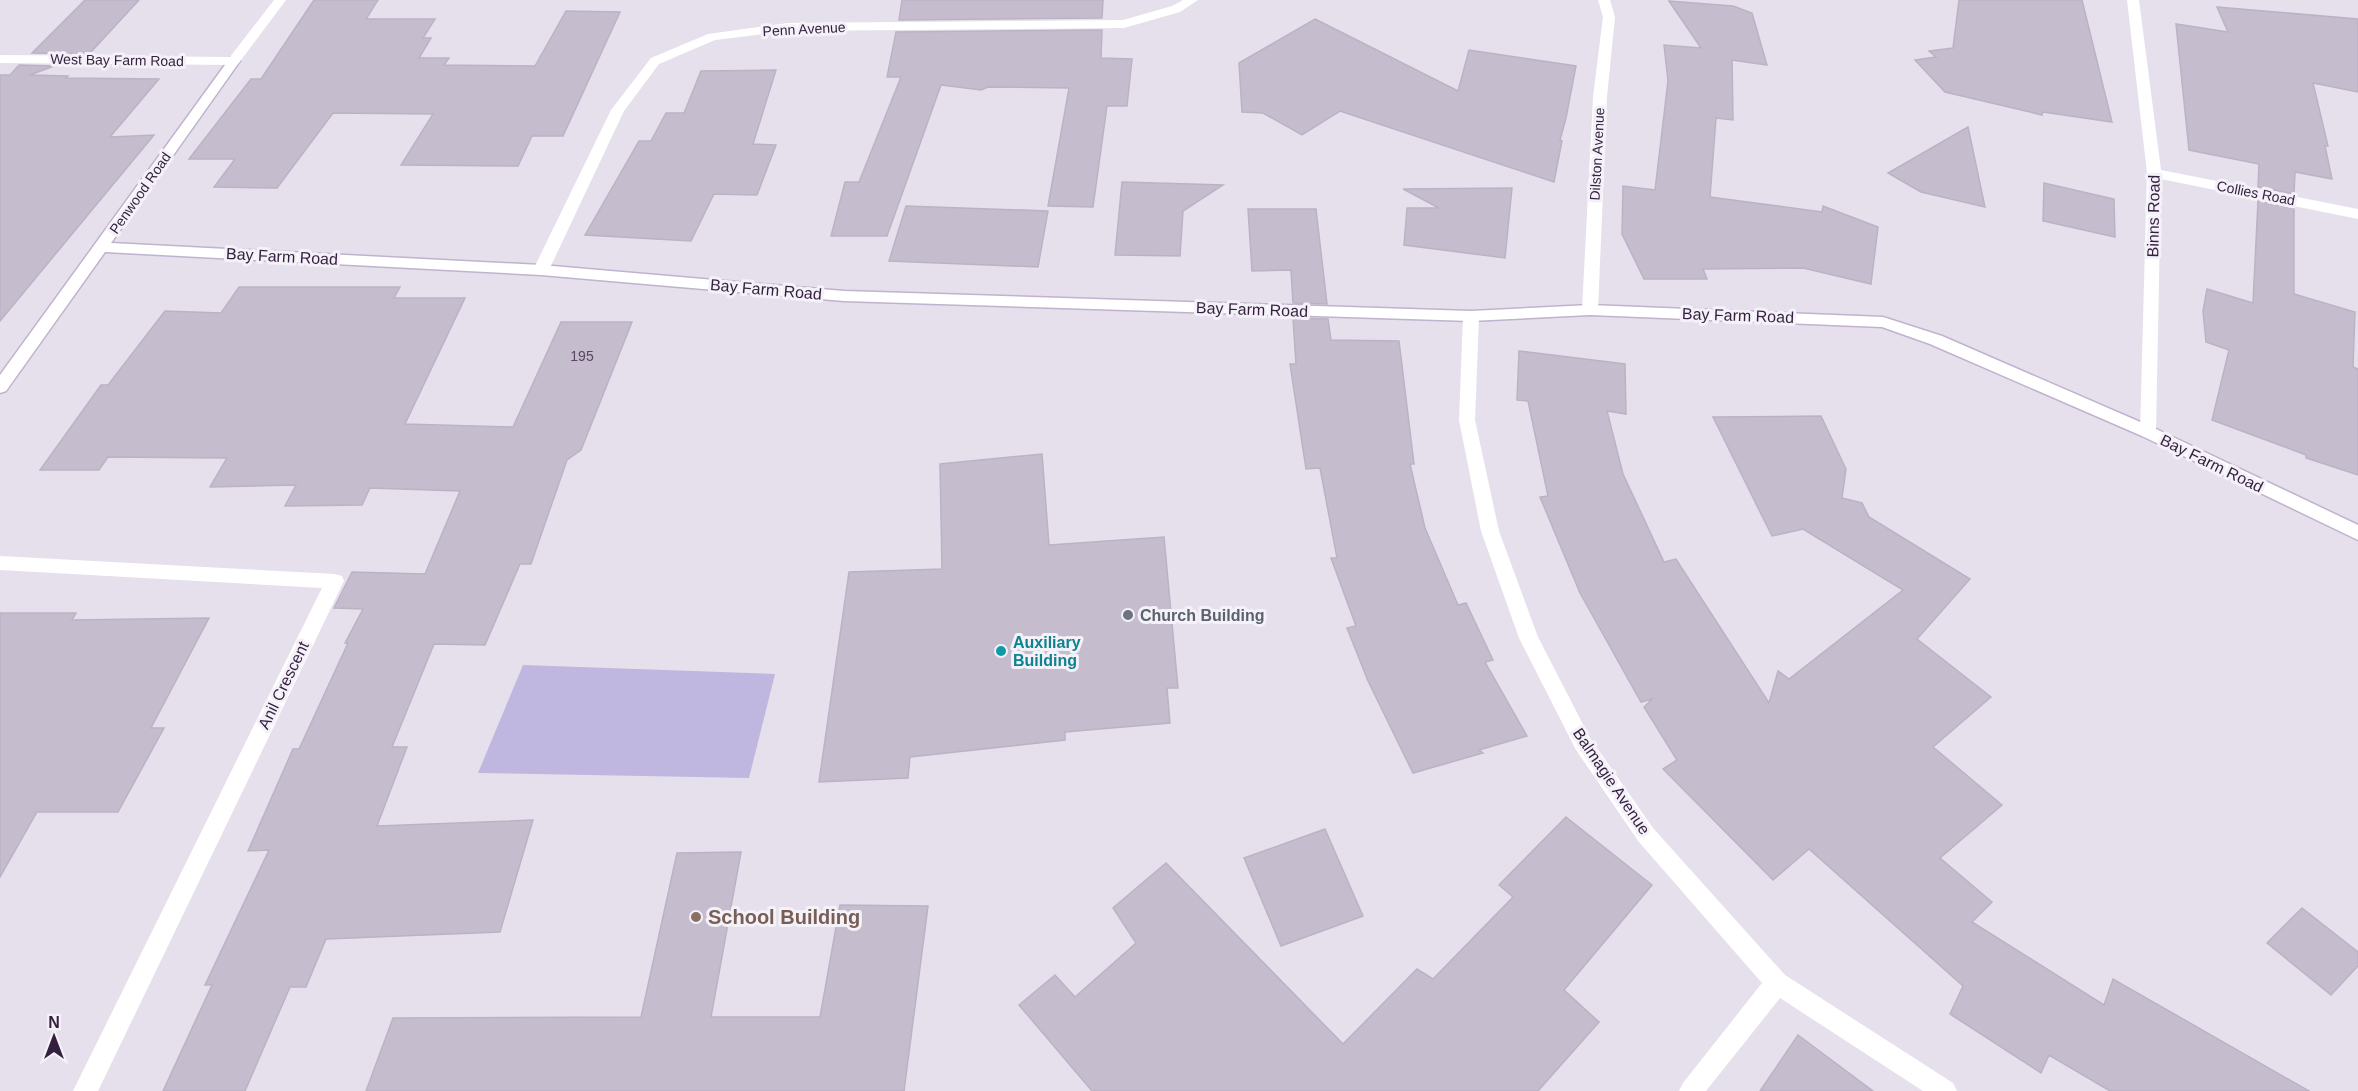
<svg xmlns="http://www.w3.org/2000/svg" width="2358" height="1091" viewBox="0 0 2358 1091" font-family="Helvetica,sans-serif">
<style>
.green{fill:#bfb7df}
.building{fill:#c5bccd;stroke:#bcb2c6;stroke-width:1.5}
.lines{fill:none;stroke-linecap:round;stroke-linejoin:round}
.secondary-casing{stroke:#c1b2cd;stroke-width:3}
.street{fill:#fff;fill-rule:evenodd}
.secondary{fill:#fff;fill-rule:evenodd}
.worship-dot{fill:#6b7280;stroke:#f4f1f9;stroke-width:2}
.culture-dot{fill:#0f9aa8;stroke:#f4f1f9;stroke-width:2}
.education-dot{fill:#8d6e63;stroke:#f4f1f9;stroke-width:2}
.labels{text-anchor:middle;stroke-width:6;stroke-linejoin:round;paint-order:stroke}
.far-street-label{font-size:14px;fill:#341f3e;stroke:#f4f1f9}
.number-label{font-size:14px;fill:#584662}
.street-label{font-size:16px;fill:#341f3e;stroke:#f4f1f9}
.worship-label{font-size:16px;font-weight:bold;fill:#5b616d;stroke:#f4f1f9;text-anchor:start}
.culture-label{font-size:16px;font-weight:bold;fill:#0d838f;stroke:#f4f1f9;text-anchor:start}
.near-education-label{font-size:20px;font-weight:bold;fill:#785e54;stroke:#f4f1f9;text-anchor:start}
</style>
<rect width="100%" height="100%" fill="#e6e0ec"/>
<polygon class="green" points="523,665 775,674 749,778 478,773"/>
<g class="building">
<polygon points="85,0 139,0 92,51 86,54 32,53"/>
<polygon points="314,0 378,0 366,19 435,19 423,38 431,38 419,58 449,58 444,65 535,66 566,11 620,12 563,136 532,136 518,166 401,165 433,114 333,113 277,188 214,187 235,159 189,159 251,79 261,79"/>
<polygon points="902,0 1103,0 1102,18 899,20"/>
<polygon points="1959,0 2082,0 2112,122 2043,112 2042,115 1945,92 1915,60 1936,57 1929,51 1953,48"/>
<polygon points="1669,1 1733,6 1752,13 1767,65 1732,60 1733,120 1716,118 1710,197 1822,212 1823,206 1878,227 1871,284 1803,268 1703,269 1707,279 1644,279 1622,234 1623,186 1655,190 1668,81 1664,45 1701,48"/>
<polygon points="2217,7 2358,19 2358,92 2313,83 2328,146 2325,146 2332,179 2295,172 2294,194 2258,187 2259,164 2189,150 2176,24 2228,32"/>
<polygon points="1315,19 1458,91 1469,50 1576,66 1566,118 1560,140 1562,141 1554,182 1340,111 1302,135 1263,113 1242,112 1239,63"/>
<polygon points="1102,30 1101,58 1132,59 1127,106 1107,106 1093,207 1048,206 1069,88 988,87 981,90 941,85 887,236 831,236 845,182 859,182 901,77 887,77 896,32"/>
<polygon points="19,65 54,66 30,75 68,76 66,78 159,79 110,137 154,135 0,321 0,75 10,75"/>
<polygon points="776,70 753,144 776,145 757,195 714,194 691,241 585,235 639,141 651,141 666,113 684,113 701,71"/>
<polygon points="1968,127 1985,207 1921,192 1888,173"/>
<polygon points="1122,182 1223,185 1183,211 1180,256 1115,255"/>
<polygon points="2044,183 2114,199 2115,237 2043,221"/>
<polygon points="1512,188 1505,258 1404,245 1407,208 1439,208 1403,189"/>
<polygon points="2258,201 2294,208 2294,294 2355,312 2353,367 2358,369 2358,475 2306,458 2306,455 2212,420 2229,350 2206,342 2203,311 2207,289 2253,303"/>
<polygon points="906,206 1048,211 1038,267 889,261"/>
<polygon points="1248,209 1316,209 1327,304 1293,303 1291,270 1252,271"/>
<polygon points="239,287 400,287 394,298 465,298 405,424 513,427 561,322 632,322 581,450 567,460 531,564 520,564 485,645 434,644 392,747 407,747 377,826 533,820 500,932 326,939 306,987 290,987 245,1091 163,1091 212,985 205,985 269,850 248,851 293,749 299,749 348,643 345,643 363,609 334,608 352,572 425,574 460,491 370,488 362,505 285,506 296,485 210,487 227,458 108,457 99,470 40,470 101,385 108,385 165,311 221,313"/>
<polygon points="1293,318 1328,319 1331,340 1399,341 1414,464 1410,464 1425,528 1458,605 1466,603 1493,660 1485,662 1527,736 1479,750 1483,753 1413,773 1368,681 1347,628 1356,626 1331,558 1337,558 1320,468 1306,469 1290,364 1296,364"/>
<polygon points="1519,351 1625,364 1626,414 1607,411 1623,474 1664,562 1676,559 1769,703 1778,671 1789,679 1903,590 1803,529 1772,536 1713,417 1821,416 1846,469 1842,498 1862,503 1869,517 1970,579 1917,639 1991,697 1933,747 2002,805 1940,858 1992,902 1972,922 2104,1005 2113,979 2309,1091 2110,1091 2049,1055 2041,1073 1950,1014 1963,986 1809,849 1773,880 1663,769 1677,760 1644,707 1652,699 1641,702 1633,688 1580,593 1540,497 1548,496 1528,401 1517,400"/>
<polygon points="1042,454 1049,545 1164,537 1178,688 1167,688 1170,723 1065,732 1065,740 910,757 908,778 819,782 849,572 942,569 940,464"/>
<polygon points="0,613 76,613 72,620 209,618 151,728 164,728 118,812 37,812 0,877"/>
<polygon points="1566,817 1652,885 1564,990 1599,1022 1538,1091 1092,1091 1019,1005 1055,975 1075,997 1136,943 1113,908 1166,863 1343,1044 1417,969 1433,979 1513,897 1499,885"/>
<polygon points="1325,829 1363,916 1281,946 1244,858"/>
<polygon points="741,852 711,1017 820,1017 840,905 928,906 904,1091 366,1091 393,1018 641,1017 677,853"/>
<polygon points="2302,908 2358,952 2358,966 2331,995 2267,943"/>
<polygon points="1798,1035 1873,1091 1760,1091"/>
</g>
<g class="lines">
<defs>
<polygon id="secondary" points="234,57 240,61 111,243 541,265 844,291 1471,311 1590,305 1883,317 1942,336 2154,428 2358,525 2358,540 2142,436 1930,344 1882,327 1590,315 1471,321 844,301 541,275 105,252 6,391 0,393 0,375 230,58"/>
</defs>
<use href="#secondary" class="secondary-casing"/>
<g class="street">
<polygon points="274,0 286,0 238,64 234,65 0,63 0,55 230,57"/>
<polygon points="1183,0 1198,0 1180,12 1124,28 788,31 715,40 659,64 624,111 549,270 541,275 533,270 611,110 651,58 708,34 788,23 1123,20 1172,6"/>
<polygon points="1598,0 1610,0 1615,17 1607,97 1598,310 1590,315 1582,310 1593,97 1603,17"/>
<polygon points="2127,0 2139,0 2161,170 2358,209 2358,219 2161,179 2156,432 2154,436 2148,438 2142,436 2140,432 2147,173"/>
<polygon points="1471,311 1476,312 1479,316 1475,420 1499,531 1538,637 1590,738 1653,828 1785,975 1953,1083 1957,1091 1923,1091 1780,998 1706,1091 1679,1091 1683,1083 1762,983 1639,842 1576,750 1519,638 1481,531 1459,420 1463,316 1466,312"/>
<polygon points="0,556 335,574 342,576 344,581 98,1091 73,1091 322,588 0,570"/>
</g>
<use href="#secondary" class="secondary"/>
</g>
<circle class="worship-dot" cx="1128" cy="615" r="6"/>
<circle class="culture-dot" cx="1001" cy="651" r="6"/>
<circle class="education-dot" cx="696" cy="917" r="6"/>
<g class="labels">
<g class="far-street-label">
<text transform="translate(804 29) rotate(-3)" y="5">Penn Avenue</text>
<text transform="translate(117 60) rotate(1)" y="5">West Bay Farm Road</text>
<text transform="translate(1597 154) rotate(-87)" y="5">Dilston Avenue</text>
<text transform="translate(140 193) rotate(-55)" y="5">Penwood Road</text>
<text transform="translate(2256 193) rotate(11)" y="5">Collies Road</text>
</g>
<g class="number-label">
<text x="582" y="361">195</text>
</g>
<g class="street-label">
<text transform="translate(2153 216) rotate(-89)" y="6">Binns Road</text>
<text transform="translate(282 256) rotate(3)" y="6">Bay Farm Road</text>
<text transform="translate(766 289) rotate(5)" y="6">Bay Farm Road</text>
<text transform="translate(1252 309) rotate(2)" y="6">Bay Farm Road</text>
<text transform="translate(1738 315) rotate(2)" y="6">Bay Farm Road</text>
<text transform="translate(2212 463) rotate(26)" y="6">Bay Farm Road</text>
<text transform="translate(283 685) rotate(-64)" y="6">Anil Crescent</text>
<text transform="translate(1612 781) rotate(56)" y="6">Balmagie Avenue</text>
</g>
<g class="worship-label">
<text x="1140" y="621">Church Building</text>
</g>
<g class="culture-label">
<text x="1013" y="648">Auxiliary<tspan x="1013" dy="18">Building</tspan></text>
</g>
<g class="near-education-label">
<text x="708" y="924">School Building</text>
</g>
</g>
<g transform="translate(54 1037)" stroke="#f4f1f9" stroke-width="4.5" paint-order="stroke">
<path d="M0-4.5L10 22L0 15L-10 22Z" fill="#341f3e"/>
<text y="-9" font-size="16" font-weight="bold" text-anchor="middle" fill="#341f3e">N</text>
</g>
</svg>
